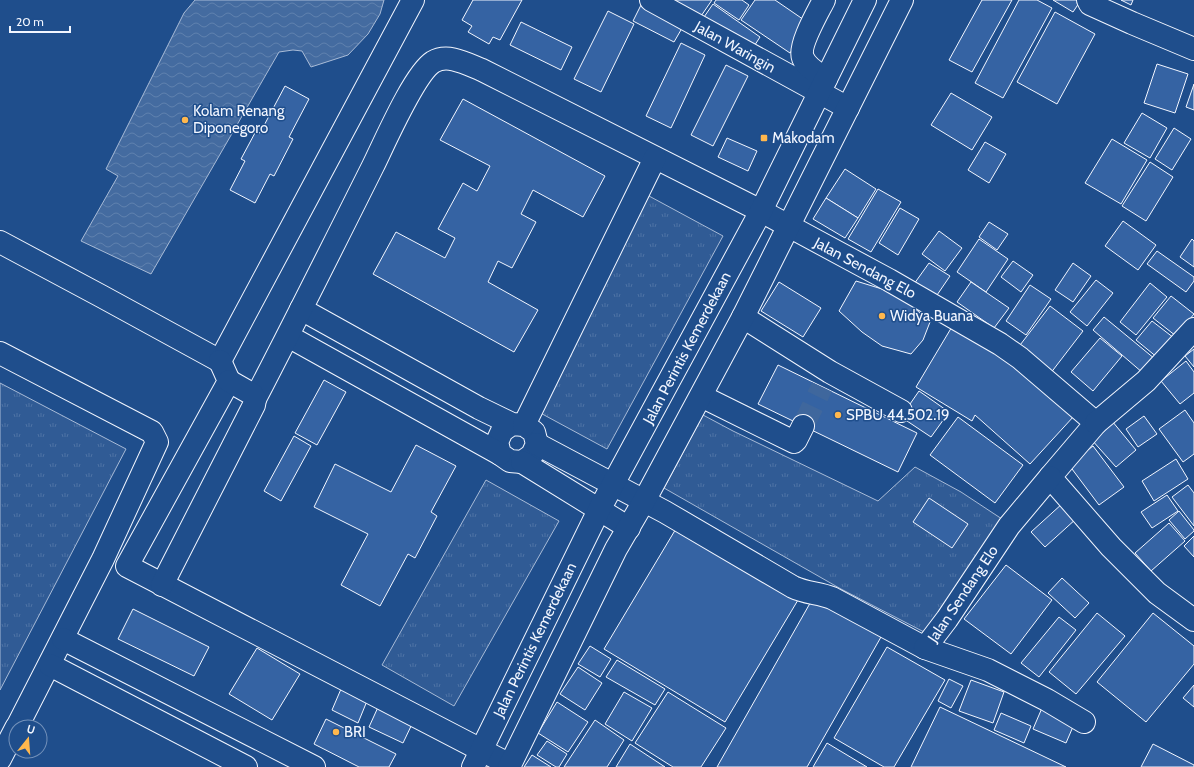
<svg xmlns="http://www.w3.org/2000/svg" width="1194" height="767" viewBox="0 0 1194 767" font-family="Cabin,sans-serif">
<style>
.grass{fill:url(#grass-tufts);stroke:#a8bbd7}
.water{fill:url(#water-waves);stroke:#a8bbd7}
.building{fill:#3563a3;stroke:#f2f6ff}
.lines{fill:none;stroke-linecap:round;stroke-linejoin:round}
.minor-tunnel{stroke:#3f679d;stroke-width:22;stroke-dasharray:22 11;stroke-linecap:butt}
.minor-casing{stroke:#f2f6ff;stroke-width:24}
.highway-casing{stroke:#f2f6ff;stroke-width:24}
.minor{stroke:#1f4e8c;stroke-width:22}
.highway{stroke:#1f4e8c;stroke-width:22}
.poi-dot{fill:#ffb74d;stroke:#1f4e8c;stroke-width:1.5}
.labels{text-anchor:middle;stroke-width:3;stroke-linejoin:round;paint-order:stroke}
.street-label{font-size:15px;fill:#f2f6ff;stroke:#1f4e8c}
.poi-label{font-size:15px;fill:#f2f6ff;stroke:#1f4e8c;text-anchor:start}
</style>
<defs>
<pattern id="grass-tufts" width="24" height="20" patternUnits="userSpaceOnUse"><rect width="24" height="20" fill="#305b95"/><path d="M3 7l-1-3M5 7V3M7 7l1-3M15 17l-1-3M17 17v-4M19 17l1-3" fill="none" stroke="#4e73a5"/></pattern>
<pattern id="water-waves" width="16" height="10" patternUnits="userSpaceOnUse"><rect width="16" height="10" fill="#446ba0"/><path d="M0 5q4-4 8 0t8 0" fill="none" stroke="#5f81ae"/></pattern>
</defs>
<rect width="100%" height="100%" fill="#1f4e8c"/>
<g class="grass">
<polygon points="649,196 723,236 607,449 533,409"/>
<polygon points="0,383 126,449 0,690"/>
<polygon points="703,415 733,431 878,501 915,467 961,492 1002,519 926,633 841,589 664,488"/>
<polygon points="486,480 559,521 454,706 382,665"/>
</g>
<polygon class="water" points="195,0 384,0 380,14 368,34 348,55 311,67 302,51 293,50 279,52 151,274 81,241 118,176 106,169 184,13"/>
<g class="building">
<polygon points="473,0 522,0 500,40 493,37 489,44 468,32 472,26 462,20"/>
<polygon points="670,0 712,0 699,19"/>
<polygon points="716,0 742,0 749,5 739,20 714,3"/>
<polygon points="755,0 775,0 810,24 790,53 741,20"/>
<polygon points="982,0 1012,0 972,72 949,60"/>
<polygon points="1019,0 1037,0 1052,8 1003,98 975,83"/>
<polygon points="1053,0 1081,0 1073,12"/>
<polygon points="1121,0 1133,0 1131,5"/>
<polygon points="643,1 685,23 674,42 633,21"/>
<polygon points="713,4 760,37 751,51 704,17"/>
<polygon points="608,11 634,24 601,92 574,79"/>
<polygon points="1055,12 1095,34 1057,104 1017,82"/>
<polygon points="521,22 572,47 561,70 510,45"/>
<polygon points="681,43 705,55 671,128 646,116"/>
<polygon points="1157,64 1188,74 1175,113 1144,103"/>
<polygon points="726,65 748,76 713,146 691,135"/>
<polygon points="1194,84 1194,110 1186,107"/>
<polygon points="285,86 309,99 289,137 293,139 274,176 270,174 255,203 230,190 245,161 241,159 256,131 260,133"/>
<polygon points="951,93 992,117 972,150 931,125"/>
<polygon points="463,99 605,176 583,217 533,190 521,214 536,222 512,268 498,261 488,282 538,310 514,352 373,274 396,232 445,258 455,238 438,229 463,183 477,191 490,166 440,140"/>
<polygon points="1142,113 1167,128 1150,158 1124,143"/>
<polygon points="1174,128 1191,139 1172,170 1155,159"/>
<polygon points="727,138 757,151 748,171 718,157"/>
<polygon points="1112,139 1147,160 1121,204 1085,183"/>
<polygon points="985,142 1006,154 989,183 968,170"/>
<polygon points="1150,162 1173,177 1146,221 1122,206"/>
<polygon points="845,169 876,189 858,218 826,198"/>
<polygon points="878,189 901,202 871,252 848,239"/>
<polygon points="826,198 858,218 845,238 813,219"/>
<polygon points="900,208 919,219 898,255 879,243"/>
<polygon points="1123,221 1156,245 1138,270 1105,246"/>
<polygon points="989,222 1008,234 997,250 979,237"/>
<polygon points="939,231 962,248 945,271 922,254"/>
<polygon points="979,239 1008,259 986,292 957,272"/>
<polygon points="1192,239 1194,241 1194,267 1180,257"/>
<polygon points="1157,251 1194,277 1194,281 1186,292 1147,264"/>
<polygon points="1013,261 1033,275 1021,292 1001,277"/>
<polygon points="929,263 950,276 935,298 914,284"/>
<polygon points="1073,263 1091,276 1073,302 1055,290"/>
<polygon points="1096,280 1113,293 1087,326 1070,312"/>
<polygon points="856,281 882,289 902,297 930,322 923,340 911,354 882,346 862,332 839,311"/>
<polygon points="779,282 821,308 803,337 761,311"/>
<polygon points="971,282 1009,308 994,328 957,302"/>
<polygon points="1150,283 1167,297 1136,335 1120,322"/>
<polygon points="1030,285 1051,299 1026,335 1006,321"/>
<polygon points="1171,296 1194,314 1176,336 1153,318"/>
<polygon points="1050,306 1083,331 1050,374 1017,349"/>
<polygon points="1104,317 1155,359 1143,373 1093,330"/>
<polygon points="956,320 1010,358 1074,416 1030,464 975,415 972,421 916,387"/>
<polygon points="1152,321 1174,338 1158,358 1136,340"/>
<polygon points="1100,338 1122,356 1093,391 1071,372"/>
<polygon points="1194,349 1194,367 1185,356"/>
<polygon points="1186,361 1194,372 1194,393 1180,404 1161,381"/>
<polygon points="778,365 917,433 898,472 758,404"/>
<polygon points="324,380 346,392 317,445 295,433"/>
<polygon points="919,391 949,412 931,437 901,417"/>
<polygon points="1185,410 1194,423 1194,454 1183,462 1159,429"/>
<polygon points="1144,416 1157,434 1138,447 1126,429"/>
<polygon points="958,417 1023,465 995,503 930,455"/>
<polygon points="1112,421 1136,450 1116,467 1091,439"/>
<polygon points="294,436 311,446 281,501 264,491"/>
<polygon points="416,445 456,466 431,512 437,516 415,558 408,554 380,606 341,585 368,534 314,507 335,464 391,492"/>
<polygon points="1093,446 1124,487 1099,505 1069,465"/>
<polygon points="1176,459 1188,479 1154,501 1142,481"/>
<polygon points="1188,485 1194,493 1194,526 1172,497"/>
<polygon points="1167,495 1178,511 1152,528 1141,512"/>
<polygon points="929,498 968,524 952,548 913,522"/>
<polygon points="1063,503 1077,518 1045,547 1031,532"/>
<polygon points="1179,511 1194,530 1194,531 1185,539 1169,520"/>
<polygon points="680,522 801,595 725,722 604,649"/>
<polygon points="1169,523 1185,541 1151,571 1135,553"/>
<polygon points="1194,536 1194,557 1184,546"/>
<polygon points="1006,565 1052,600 1011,654 964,619"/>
<polygon points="1062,578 1089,603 1075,618 1048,593"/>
<polygon points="813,598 881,637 807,767 717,767"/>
<polygon points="133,609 209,647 194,676 118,639"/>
<polygon points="1097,613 1125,636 1076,694 1049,672"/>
<polygon points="1153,613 1194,646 1194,664 1146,722 1097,682"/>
<polygon points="1059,617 1076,630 1039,677 1021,663"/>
<polygon points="590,646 611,659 600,677 578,664"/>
<polygon points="887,647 945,680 894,767 884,767 834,738"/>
<polygon points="257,648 300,674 272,720 229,694"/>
<polygon points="617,660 665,689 655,705 606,677"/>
<polygon points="578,667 602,683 585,710 560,694"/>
<polygon points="949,679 963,686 951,708 938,701"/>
<polygon points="971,680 1004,692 993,723 959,711"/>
<polygon points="1194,685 1194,707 1183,698"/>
<polygon points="341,689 367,701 358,723 332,710"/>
<polygon points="624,692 652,708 632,741 605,724"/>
<polygon points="668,692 726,728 701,767 673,767 635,743"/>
<polygon points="557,702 588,722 568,752 538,733"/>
<polygon points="379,705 413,722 403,743 369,727"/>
<polygon points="940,707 1066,767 911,767"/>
<polygon points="1042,708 1075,722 1066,743 1033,729"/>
<polygon points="1001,713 1031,726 1024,743 994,730"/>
<polygon points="326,719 396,754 389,767 359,767 314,744"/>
<polygon points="595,720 624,740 607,767 564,767"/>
<polygon points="547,741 567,754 559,767 556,767 537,755"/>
<polygon points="827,743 867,767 813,767"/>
<polygon points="630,744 665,767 616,767"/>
<polygon points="1153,744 1194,765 1194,767 1141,767"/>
<polygon points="532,755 551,767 524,767"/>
</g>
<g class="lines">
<polyline class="minor-tunnel" points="803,426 822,387"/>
<defs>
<g id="minor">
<polyline points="651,0 848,108"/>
<path d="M824,0C818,12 798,46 803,58C807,68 818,73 826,79"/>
<polyline points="1088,0 1090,4 1132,23 1194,49"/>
<polyline points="0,242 101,296 220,361 413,0"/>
<polyline points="301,309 479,408 512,424 524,425 534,432 537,444 532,455 522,462 510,461 500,454 497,442 502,431 512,424"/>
<polyline points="743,317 830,372 901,411"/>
<polyline points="288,336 500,454"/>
<polyline points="0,353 152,432 157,442 103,559 17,727"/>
<polyline points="220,361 229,381 127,566 510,765"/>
<polyline points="701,396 794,442 796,440 803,426"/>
<path d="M255,399C295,322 334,244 373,166C384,144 414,74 433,62C448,53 467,64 482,70L761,211L889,280L1000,344L1020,358L1096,423L1050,477L1111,547L1157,593L1194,620"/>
<polyline points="1096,423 1146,381 1194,329"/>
<polyline points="524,425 655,158"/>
<path d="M537,444L665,512L793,587C805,593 819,593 832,598L925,648L947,619L1009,526L1050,477"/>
<polyline points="522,462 629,528"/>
<polyline points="162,585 254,405 255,399 252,394 229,381"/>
<polyline points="63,639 314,767"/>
<polyline points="925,648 988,670 1047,700 1084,722"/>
<polyline points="50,665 246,767"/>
<polyline points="0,759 16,728"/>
</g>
<g id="highway">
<polyline points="473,767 599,510 761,211 865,0"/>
<polyline points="509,767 616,549 644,501 743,317 902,0"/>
</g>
</defs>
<use href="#minor" class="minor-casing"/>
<use href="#highway" class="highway-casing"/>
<use href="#minor" class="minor"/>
<use href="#highway" class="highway"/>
</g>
<g class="poi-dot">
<circle cx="185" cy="120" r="4"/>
<rect x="760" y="134" width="8" height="8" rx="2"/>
<circle cx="882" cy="316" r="4"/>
<circle cx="838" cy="415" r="4"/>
<circle cx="336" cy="732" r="4"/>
</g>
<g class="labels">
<g class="street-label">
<text transform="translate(735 47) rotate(29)" y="5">Jalan Waringin</text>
<text transform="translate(865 268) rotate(28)" y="5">Jalan Sendang Elo</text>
<text transform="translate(687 348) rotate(-62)" y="5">Jalan Perintis Kemerdekaan</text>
<text transform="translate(963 594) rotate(-56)" y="5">Jalan Sendang Elo</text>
<text transform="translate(535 640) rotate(-64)" y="5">Jalan Perintis Kemerdekaan</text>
</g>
<g class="poi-label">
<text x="193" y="116">Kolam Renang<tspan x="193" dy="17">Diponegoro</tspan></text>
<text x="772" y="143">Makodam</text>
<text x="890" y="321">Widya Buana</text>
<text x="846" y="420">SPBU 44.502.19</text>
<text x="344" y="737">BRI</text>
</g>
</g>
<g transform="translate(28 739) rotate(17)"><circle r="19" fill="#1f4e8c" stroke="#7391ba"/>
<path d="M0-3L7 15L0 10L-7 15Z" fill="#ffb74d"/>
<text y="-6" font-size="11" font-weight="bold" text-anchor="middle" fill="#f2f6ff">U</text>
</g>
<path d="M10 26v6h60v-6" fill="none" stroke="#f2f6ff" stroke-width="2"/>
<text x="16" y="26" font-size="12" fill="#f2f6ff" stroke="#1f4e8c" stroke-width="3" paint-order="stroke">20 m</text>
</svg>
